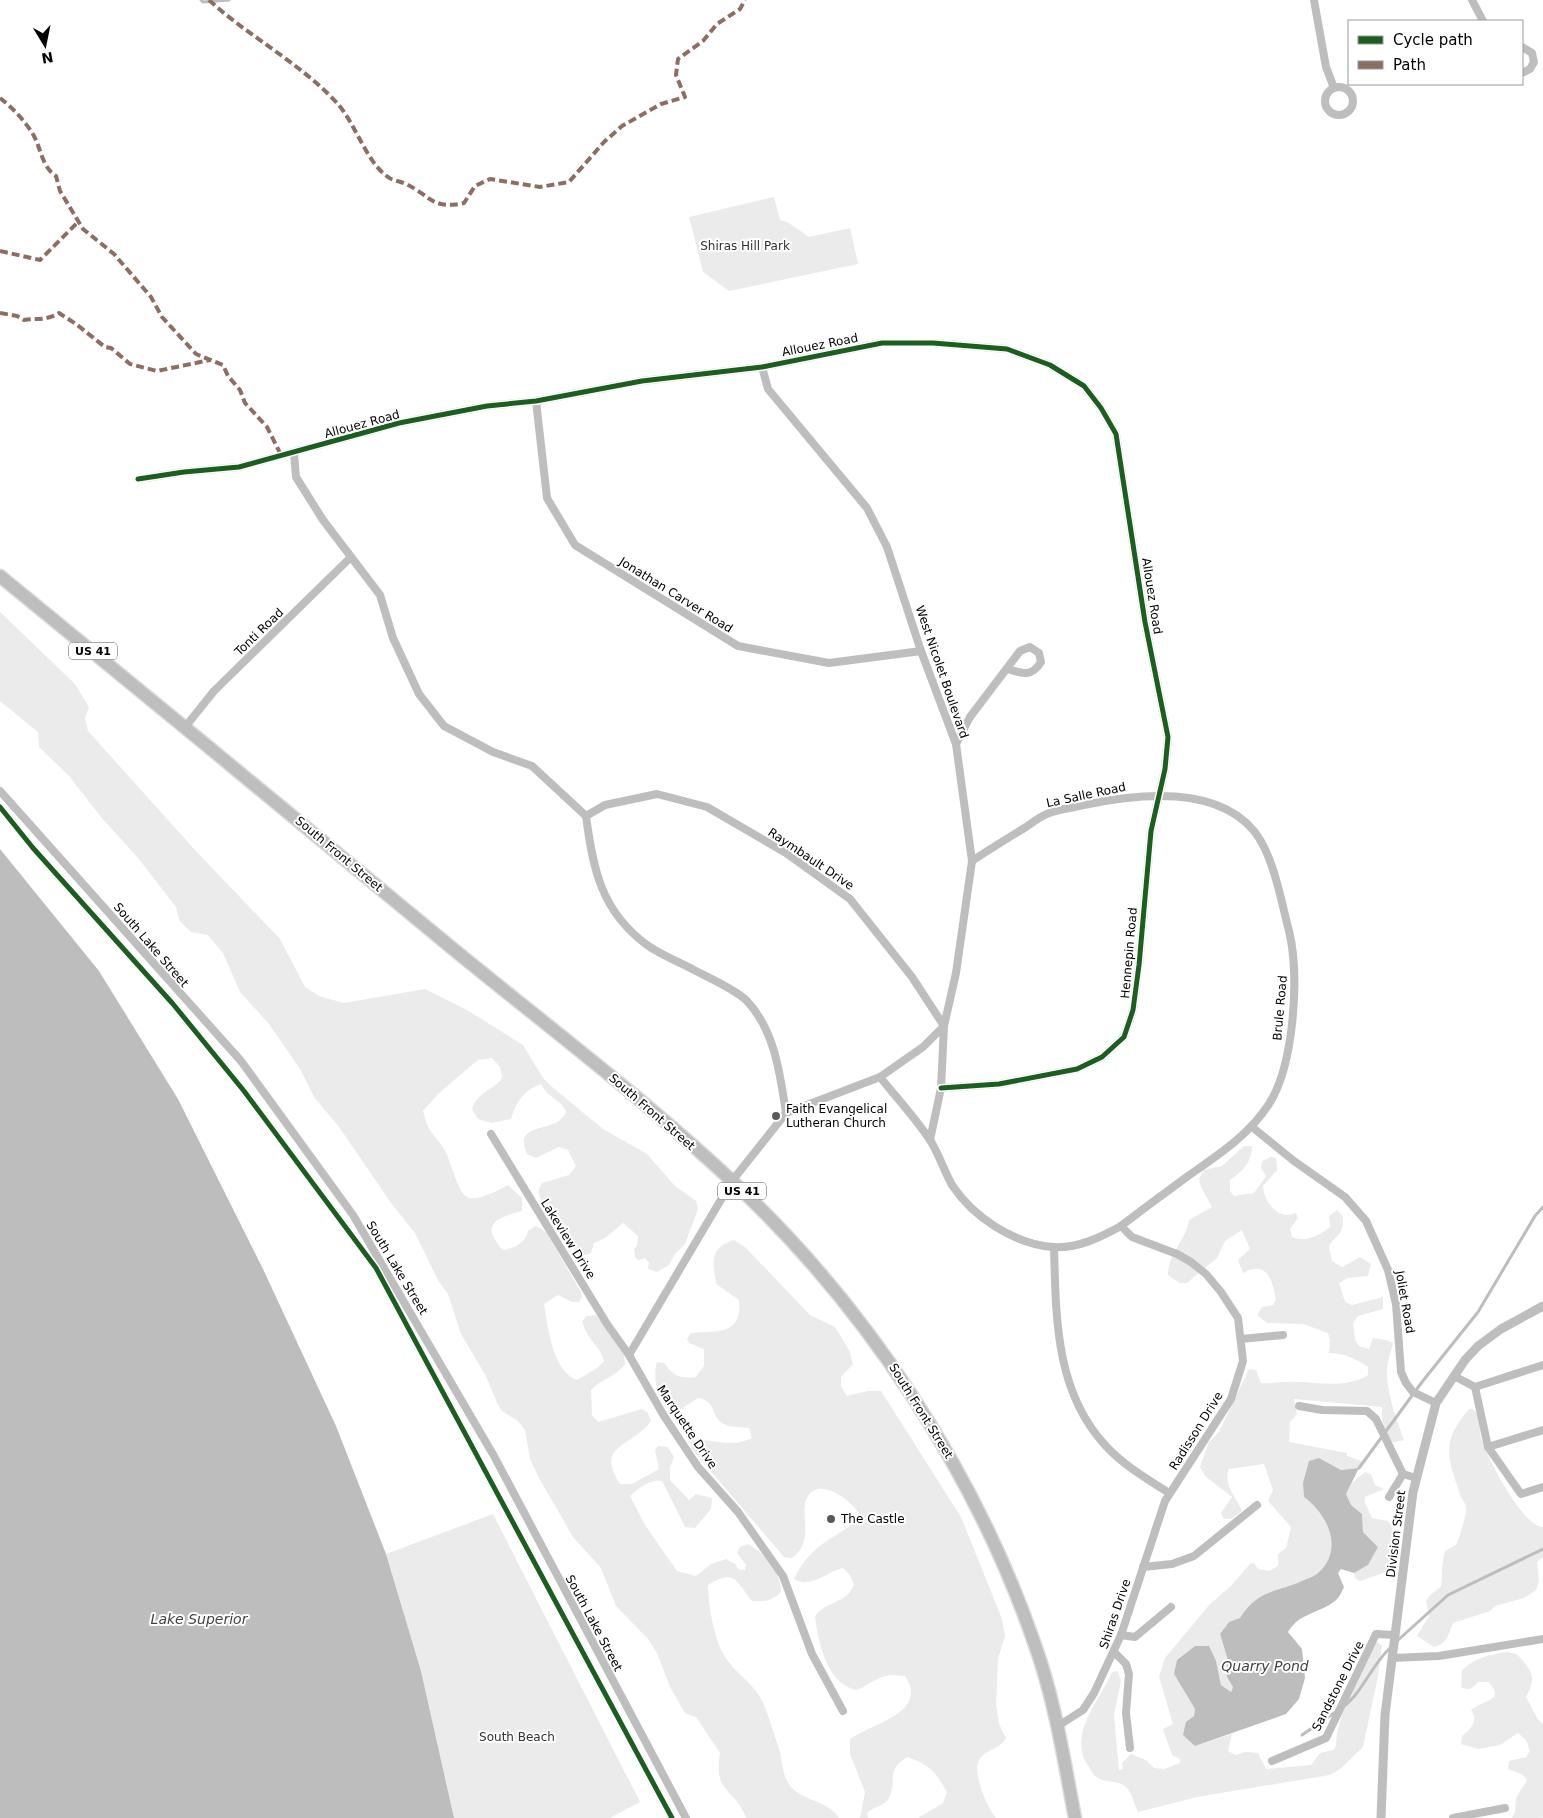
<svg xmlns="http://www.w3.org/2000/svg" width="1543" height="1818" viewBox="0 0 1543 1818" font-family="'DejaVu Sans',sans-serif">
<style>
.green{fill:#ebebeb}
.water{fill:#bdbdbd}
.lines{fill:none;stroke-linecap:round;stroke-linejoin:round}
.stream{stroke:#bdbdbd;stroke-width:3}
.trunk-casing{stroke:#dbdbdb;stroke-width:15}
.minor{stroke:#bebebe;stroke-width:8}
.tertiary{stroke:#bebebe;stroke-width:9}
.trunk{stroke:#bebebe;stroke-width:12}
.quiet{stroke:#8d6e63;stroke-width:4;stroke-dasharray:8 4;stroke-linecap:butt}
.cycleway-casing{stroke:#fff;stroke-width:8}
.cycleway{stroke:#1b5e20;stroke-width:5}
.poi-dot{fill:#595959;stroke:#fff;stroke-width:2}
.labels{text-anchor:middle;stroke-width:4;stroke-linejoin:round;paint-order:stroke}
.shield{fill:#fff;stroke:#4c4c4c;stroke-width:1}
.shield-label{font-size:11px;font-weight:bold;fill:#000}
.park-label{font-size:12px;fill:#313131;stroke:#fff}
.street-label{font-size:12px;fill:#000;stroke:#fff}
.poi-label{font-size:12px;fill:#000;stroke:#fff;text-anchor:start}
.water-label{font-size:14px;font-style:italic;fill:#424242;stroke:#fff}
</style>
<rect width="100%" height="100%" fill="#fff"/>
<g class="green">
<polygon points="774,197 780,220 789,223 809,237 850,228 858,264 729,291 703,272 689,217"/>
<path d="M0,612L75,684L89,707L85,718L88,731L194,849L280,939L305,987L319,996L344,1003L425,989L467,1010L523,1045L543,1078L551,1086L603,1129L647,1154L675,1186L696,1201L698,1209L685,1244L675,1254L669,1265L657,1272L648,1269L649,1263L645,1258L638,1260L635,1257L634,1249L637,1246L638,1236L623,1223L605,1238L594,1243L591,1253C587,1255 584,1256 580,1253C570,1248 541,1205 539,1194C538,1190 540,1187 542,1183L569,1175L576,1166L568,1150L559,1147L536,1158L527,1154C512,1119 556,1136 566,1112C561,1098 549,1100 541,1084C523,1091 517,1101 511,1119L491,1123L478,1119L472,1109C479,1090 492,1092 502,1078L500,1067L492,1058L478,1060L439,1093L423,1111C425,1117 426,1124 430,1130C435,1138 443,1145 447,1155C464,1198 459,1211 508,1185L522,1198V1211C495,1218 480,1225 503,1250C514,1249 526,1242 528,1231L536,1226L546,1232L581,1292L582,1297L579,1302H572L558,1295L544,1304C548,1327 552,1371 577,1380L597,1368L604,1361C601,1347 587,1340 582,1321L587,1316L596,1315L623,1350L625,1364C616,1377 601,1379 591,1390L592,1415L598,1422L642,1409L648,1413L651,1421C633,1447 594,1444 620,1484H632L659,1469L655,1450L658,1446L668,1447L674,1457L670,1467V1480L689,1500L696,1494L712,1498L711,1509L695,1528L685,1527L662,1481C650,1479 639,1488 630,1496L645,1525L677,1571L696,1576L711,1564L726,1559L735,1564L738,1569L745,1570L746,1565L737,1553L740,1547L748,1544C765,1554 781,1571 781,1592C772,1601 764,1602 752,1601C736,1581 735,1568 708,1585C708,1604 714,1639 724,1655C735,1674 756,1684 764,1705C770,1720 775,1737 780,1752C783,1765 782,1777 792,1788C806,1802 827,1800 839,1818H746C735,1787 713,1795 720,1753L696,1717L685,1713L670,1687L657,1653L648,1639L616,1606L601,1568L573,1537L539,1478L530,1459L525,1430L518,1421L502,1411L498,1405L486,1376L461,1334L448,1294L439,1282L415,1233L391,1203L339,1127L314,1097L300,1069L269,1024L240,992L223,953L208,935L191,932L179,920L176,907L138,858L101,817L69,776L39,747L38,732L0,701Z"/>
<path d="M1244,1146H1252C1252,1162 1242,1172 1230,1180V1191L1234,1196L1254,1193L1266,1176L1261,1168L1262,1161L1271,1157L1276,1158L1277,1170L1263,1186C1264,1202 1278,1221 1296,1213L1298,1218L1290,1229L1292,1237C1305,1243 1319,1236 1330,1227L1329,1216L1337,1210L1343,1216C1343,1237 1339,1231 1329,1246L1332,1261L1342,1267L1360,1257L1371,1264L1368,1276L1347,1278L1339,1283L1345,1302L1352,1305L1383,1297V1309L1358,1316L1353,1323L1355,1340L1359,1346L1369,1349L1373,1338L1386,1340L1393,1343C1391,1352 1387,1362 1387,1371C1387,1395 1396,1418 1404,1440L1391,1443L1382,1420V1407L1294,1399L1297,1414L1290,1422L1289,1442L1347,1453V1456L1362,1461L1359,1468L1341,1470L1319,1458L1304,1497C1327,1515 1345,1549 1318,1573C1315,1576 1309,1578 1304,1580C1277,1593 1258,1588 1241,1618L1229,1622L1220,1634L1227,1657V1677L1233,1687L1231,1692L1221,1685L1216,1661L1174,1674L1195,1709V1746L1232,1734L1228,1751L1236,1755L1245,1752L1258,1753L1266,1769L1311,1765L1320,1753L1333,1750L1336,1746C1337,1709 1362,1675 1376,1642L1382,1645L1378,1676L1363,1747L1340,1769L1330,1775L1197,1797L1138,1812C1133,1802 1132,1788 1121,1784C1114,1781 1105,1782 1098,1778C1094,1776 1091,1771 1089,1767C1066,1735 1100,1701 1112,1672L1118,1671L1121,1681L1114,1715L1119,1770L1123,1769L1122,1763L1131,1754L1146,1760L1154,1768L1164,1769L1180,1763V1759L1172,1755L1163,1729L1173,1724L1159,1677L1165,1658L1210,1604L1231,1586L1250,1564L1254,1563L1258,1569L1269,1571L1278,1566V1554L1286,1548L1291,1527L1268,1501L1273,1490L1264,1464L1229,1469C1223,1486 1236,1496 1242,1511L1231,1519H1224L1221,1513L1232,1497L1205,1476L1200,1467L1209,1442L1219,1432L1249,1369L1256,1370L1261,1383C1273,1384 1284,1381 1296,1382C1320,1382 1346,1389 1368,1375V1367C1357,1359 1342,1353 1329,1353L1330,1340L1328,1333L1303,1324L1267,1323L1257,1315L1262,1307L1273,1305L1276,1299C1272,1279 1267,1260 1243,1273L1238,1260L1250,1249L1242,1230L1225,1241L1217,1258L1187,1283H1179L1168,1275C1168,1254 1186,1240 1189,1220L1212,1207L1201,1187L1199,1179L1204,1170L1222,1166Z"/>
<path d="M734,1240L745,1247L810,1315L835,1327L849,1350L853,1364L841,1377V1386L847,1396L868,1391H881L961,1517L1002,1619L1005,1636L998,1659L996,1705L999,1724L1006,1738C1000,1750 985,1749 979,1760C972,1772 987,1808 996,1818H918L943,1803L947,1792C935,1771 930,1765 907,1757C885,1771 898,1779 889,1798C885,1806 874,1806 867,1813L868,1818H860L865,1792L850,1754V1739C871,1723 930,1713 905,1676C878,1673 879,1680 857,1690C827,1685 818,1642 815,1616C826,1601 846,1604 854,1585L850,1575L843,1568C824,1573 811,1589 794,1579C812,1542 833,1541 861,1517C855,1503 821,1476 808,1496C797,1513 817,1539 792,1558L784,1557L691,1448V1440C712,1438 730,1449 752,1438L749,1428C740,1426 730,1429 722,1423C710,1414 717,1402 698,1398L675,1413C658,1408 652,1377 657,1362L664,1363C674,1376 679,1379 696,1377L704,1366V1349L689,1343L687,1339L691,1333C715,1331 743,1336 739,1300L716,1284C713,1262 709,1248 734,1240Z"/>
<path d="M1469,1409H1473C1482,1417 1478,1430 1482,1441C1488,1459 1524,1528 1543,1527V1557L1537,1562L1539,1581L1536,1590L1524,1598L1495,1606L1490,1611L1453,1623C1448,1635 1448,1643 1434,1647L1417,1636L1429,1616L1426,1601L1431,1594L1441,1587C1443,1575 1441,1564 1445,1551L1456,1545C1459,1538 1467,1515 1466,1508C1466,1503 1461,1498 1460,1494C1447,1456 1441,1442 1469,1409Z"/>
<path d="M1365,1472L1371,1474L1375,1485L1384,1489L1365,1497V1503L1372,1518C1377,1520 1382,1519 1387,1521C1398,1525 1391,1561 1389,1571L1360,1581L1355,1578L1354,1573L1368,1565L1378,1547L1363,1532L1362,1514L1351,1505L1346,1494L1352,1483Z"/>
<polygon points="493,1514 640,1802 610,1818 454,1818 421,1671 386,1554"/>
<path d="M1506,1652L1517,1654C1531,1670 1538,1677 1526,1697L1537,1718L1543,1724V1817L1541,1818H1512L1515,1812L1516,1798L1527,1780L1522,1774L1508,1769L1509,1761L1526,1757L1530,1751L1526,1740L1518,1733L1500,1745L1478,1749L1461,1744L1462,1736C1471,1729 1479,1721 1471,1710C1478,1704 1487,1703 1494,1697L1495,1691L1489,1682H1478C1472,1689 1469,1691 1461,1687L1462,1670C1475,1658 1488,1655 1506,1652Z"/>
</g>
<g class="water">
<polygon points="0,849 99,971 178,1099 263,1269 336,1426 386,1554 421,1671 454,1818 0,1818"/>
<path d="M1319,1458L1341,1470L1359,1468L1346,1494L1351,1505L1362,1514L1363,1532L1378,1547L1368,1565L1354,1573L1341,1569L1338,1573L1344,1587C1342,1591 1339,1598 1335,1601C1320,1613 1299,1613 1288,1632L1302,1649L1305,1678L1299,1699L1286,1714L1195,1746L1183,1735L1186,1722L1194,1716L1195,1709L1174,1674L1177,1660L1195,1646H1209L1216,1661L1221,1685L1231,1692L1233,1687L1227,1677V1657L1220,1634L1229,1622L1240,1618C1259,1588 1277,1593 1304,1580C1309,1578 1315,1576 1318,1573C1345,1549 1327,1514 1304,1497L1303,1483L1309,1461Z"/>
</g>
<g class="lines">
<g class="stream">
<polyline points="201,0 203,2 229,0"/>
<polyline points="1359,1468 1422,1382 1478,1312 1535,1216 1543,1207"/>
<polyline points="1397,1641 1448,1595 1543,1549"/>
<path d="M1344,1706C1362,1693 1372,1664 1391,1647"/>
<polyline points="1302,1735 1337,1711"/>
</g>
<defs>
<path id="trunk" d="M0,576C153,701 306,827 458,953C550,1028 645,1100 732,1181C866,1306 975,1471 1035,1645C1055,1701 1064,1760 1075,1818"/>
</defs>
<use href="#trunk" class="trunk-casing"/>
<g class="minor">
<polyline points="1314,0 1326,67 1334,88"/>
<polyline points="1472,0 1483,21"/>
<polyline points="1522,47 1532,53 1534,62 1530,69 1522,73"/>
<circle cx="1339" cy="101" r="14"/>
<polyline points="536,401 547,498 575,545 738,646 829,663 921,651"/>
<path d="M294,453L296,477L323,520L380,595L393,638L419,694L444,726L493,752L532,766L586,816C593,869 601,911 647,945C661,955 679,962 694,970C709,978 735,989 747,1001C775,1031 780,1074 786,1113"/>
<polyline points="138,479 184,472 239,467 399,423 487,406 536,401 642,381 762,367 882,343 933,343 1007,349 1050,365 1084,386 1101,408 1116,434 1145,622 1168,737 1165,769 1151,831 1139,965 1133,1010 1124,1037 1102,1057 1077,1069 999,1084 941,1088"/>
<polyline points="186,726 214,691 351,557"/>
<path d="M956,744L970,717L1020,651L1030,647L1039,653L1041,662C1032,677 1023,674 1008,669"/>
<polyline points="0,791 241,1061 353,1215 494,1456 686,1818"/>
<polyline points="586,816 605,805 657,794 707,807 786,853 850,899 912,977 944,1026 941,1088 930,1140"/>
<path d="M972,861C990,849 1008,838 1026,827C1033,822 1041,816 1049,813C1060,809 1073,808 1084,805C1136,794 1216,785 1254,831C1274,856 1281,901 1289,931C1300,975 1294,1065 1269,1104C1249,1135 1218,1155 1188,1176C1165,1193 1143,1209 1121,1226"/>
<path d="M880,1077C896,1097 917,1120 930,1140C939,1154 944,1171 952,1185C973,1217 1014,1244 1053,1247C1077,1249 1101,1237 1121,1226L1132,1237L1177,1254L1191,1262L1206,1274L1221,1292L1238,1318L1243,1361L1231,1399L1165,1501L1121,1635L1094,1693L1083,1710L1058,1726"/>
<polyline points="1252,1127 1294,1161 1345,1197 1366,1221 1388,1270 1396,1304 1401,1372 1406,1383 1413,1392 1436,1403"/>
<polyline points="491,1134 607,1324 629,1355 664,1416 698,1467 738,1512 783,1576 812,1654 843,1711"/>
<path d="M1054,1247C1056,1316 1055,1391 1105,1445C1123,1465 1147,1479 1169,1493"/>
<polyline points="1241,1339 1283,1335"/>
<polyline points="629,1355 732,1181 786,1113 880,1077 923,1047 944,1026 956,973 972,861 956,744 921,651 887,547 867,508 768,389 762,367"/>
<polyline points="1454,1376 1475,1387 1488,1447 1521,1494 1543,1487"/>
<polyline points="1475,1387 1543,1365"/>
<polyline points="1299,1406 1322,1410 1367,1411 1376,1419 1403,1474 1416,1478"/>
<polyline points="1488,1447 1543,1430"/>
<polyline points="1389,1497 1403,1474"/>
<polyline points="1143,1567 1172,1564 1194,1556 1257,1505"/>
<polyline points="1121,1635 1135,1637 1171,1607"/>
<polyline points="1114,1652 1126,1664 1129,1674 1126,1713 1130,1748"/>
<polyline points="1392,1658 1439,1656 1543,1639"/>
<polyline points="1272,1761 1326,1738 1376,1634 1395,1635"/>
<polyline points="1453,1818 1505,1808"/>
</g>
<polyline class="tertiary" points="1381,1818 1385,1715 1413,1492 1436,1403 1465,1360 1478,1346 1501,1329 1543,1306"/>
<use href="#trunk" class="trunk"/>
<g class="quiet">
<path d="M209,0C249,37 299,62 337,103C356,124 366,162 388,177C393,181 400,181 406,184C431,196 432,210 464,203L475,186L490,179L540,187L569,182L604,142L622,126L661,104L685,97L676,75L678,59L703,41L717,24L740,9L745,0"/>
<path d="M0,98C12,107 26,122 34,136C41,149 42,167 56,176L60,191L83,229L114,254L151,297L162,317L196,354L223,365L228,376L240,390L245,403L267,427L282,457"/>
<polyline points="0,251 40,260 79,221"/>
<path d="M0,313L17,316L24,320C37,318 46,321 59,313L76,324L105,347L111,348L130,364L157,371L210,360"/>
</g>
<defs>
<g id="cycleway">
<polyline points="138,479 184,472 239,467 399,423 487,406 536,401 642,381 762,367 882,343 933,343 1007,349 1050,365 1084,386 1101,408 1116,434 1145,622 1168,737 1165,769 1151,831 1139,965 1133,1010 1124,1037 1102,1057 1077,1069 999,1084 941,1088"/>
<polyline points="0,807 33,848 173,1004 244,1091 376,1268 672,1818"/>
</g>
</defs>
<use href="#cycleway" class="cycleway-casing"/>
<use href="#cycleway" class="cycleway"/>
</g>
<g class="poi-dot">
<circle cx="776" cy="1116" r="5"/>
<circle cx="831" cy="1519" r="5"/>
</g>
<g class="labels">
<g class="shield">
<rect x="69" y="642.5" width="48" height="17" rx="4"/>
<rect x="718" y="1182.5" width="48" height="17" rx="4"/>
</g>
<g class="shield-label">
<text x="93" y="655">US 41</text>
<text x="742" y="1195">US 41</text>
</g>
<g class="park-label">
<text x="745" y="250">Shiras Hill Park</text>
<text x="517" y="1741">South Beach</text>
</g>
<g class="street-label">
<text transform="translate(820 345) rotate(-11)" y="4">Allouez Road</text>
<text transform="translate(362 424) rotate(-15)" y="4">Allouez Road</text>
<text transform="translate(676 595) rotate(32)" y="4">Jonathan Carver Road</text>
<text transform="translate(1152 596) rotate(81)" y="4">Allouez Road</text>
<text transform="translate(259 632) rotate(-44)" y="4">Tonti Road</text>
<text transform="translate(942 672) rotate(71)" y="4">West Nicolet Boulevard</text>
<text transform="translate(1086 795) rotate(-12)" y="4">La Salle Road</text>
<text transform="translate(339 854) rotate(40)" y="4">South Front Street</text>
<text transform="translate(811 859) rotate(34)" y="4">Raymbault Drive</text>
<text transform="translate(151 945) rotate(49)" y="4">South Lake Street</text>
<text transform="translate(1129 953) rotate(-85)" y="4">Hennepin Road</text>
<text transform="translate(1280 1008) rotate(-85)" y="4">Brule Road</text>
<text transform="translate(652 1112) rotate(41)" y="4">South Front Street</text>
<text transform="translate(568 1239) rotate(58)" y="4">Lakeview Drive</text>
<text transform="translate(397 1268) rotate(59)" y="4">South Lake Street</text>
<text transform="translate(1405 1302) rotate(80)" y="4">Joliet Road</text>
<text transform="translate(921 1411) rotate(58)" y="4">South Front Street</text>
<text transform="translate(687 1427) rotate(56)" y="4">Marquette Drive</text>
<text transform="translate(1196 1431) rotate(-58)" y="4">Radisson Drive</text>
<text transform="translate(1396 1534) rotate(-83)" y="4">Division Street</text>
<text transform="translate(1115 1614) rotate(-71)" y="4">Shiras Drive</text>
<text transform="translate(594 1623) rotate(62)" y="4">South Lake Street</text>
<text transform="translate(1338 1686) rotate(-63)" y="4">Sandstone Drive</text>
</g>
<g class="poi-label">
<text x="786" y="1113">Faith Evangelical<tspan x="786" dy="14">Lutheran Church</tspan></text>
<text x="841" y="1523">The Castle</text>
</g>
<g class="water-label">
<text x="199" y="1624">Lake Superior</text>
<text x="1265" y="1671">Quarry Pond</text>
</g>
</g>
<rect x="1348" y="20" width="175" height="65" fill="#ffffff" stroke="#999999"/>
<rect x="1358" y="36" width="25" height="8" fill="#1b5e20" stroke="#999999"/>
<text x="1393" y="45" font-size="15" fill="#000000">Cycle path</text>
<rect x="1358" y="61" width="25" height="8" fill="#8d6e63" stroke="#999999"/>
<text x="1393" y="70" font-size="15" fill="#000000">Path</text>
<g transform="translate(45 45) rotate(170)" stroke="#ffffff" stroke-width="4" paint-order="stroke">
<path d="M0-4L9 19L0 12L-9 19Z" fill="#000000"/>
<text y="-8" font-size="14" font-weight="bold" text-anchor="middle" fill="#000000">N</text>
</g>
</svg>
